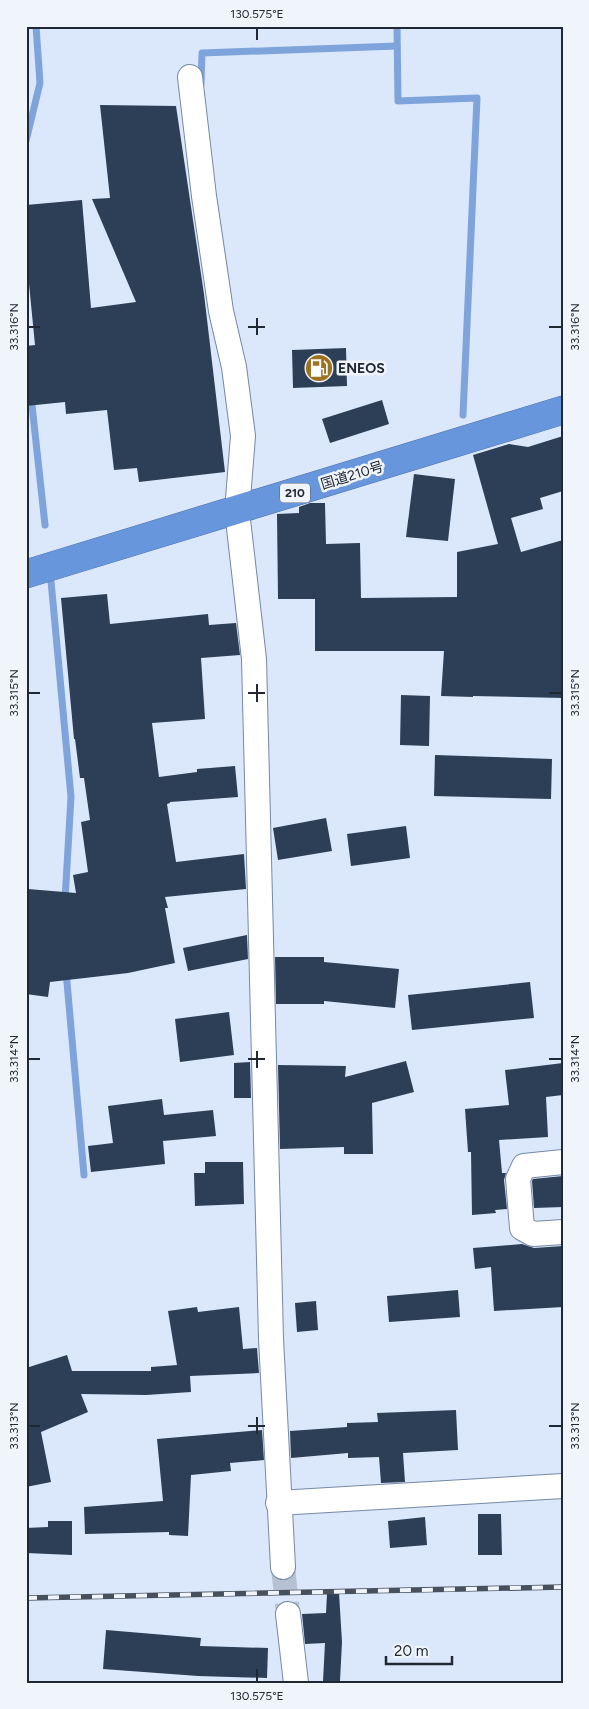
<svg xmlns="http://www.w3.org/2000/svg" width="589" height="1709" viewBox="0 0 589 1709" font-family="Figtree,'Noto Sans JP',sans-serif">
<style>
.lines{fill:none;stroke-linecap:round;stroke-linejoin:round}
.stream{stroke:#7fa3db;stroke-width:7}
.building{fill:#2d3e57}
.minor-tunnel{stroke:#b6c2d3;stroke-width:24;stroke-dasharray:24 12;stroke-linecap:butt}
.minor-casing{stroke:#7588a5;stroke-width:26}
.highway-casing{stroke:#4f70a2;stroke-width:29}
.minor{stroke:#fff;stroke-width:24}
.highway{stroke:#6896dd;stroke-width:28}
.rail-casing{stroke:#47505d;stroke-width:5.5}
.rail{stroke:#f0f4fb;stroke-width:4;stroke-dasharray:11;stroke-linecap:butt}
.ticks{fill:none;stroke:#202834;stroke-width:2}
.labels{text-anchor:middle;stroke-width:5;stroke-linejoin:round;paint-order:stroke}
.shield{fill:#f0f4fb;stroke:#5e6570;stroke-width:1}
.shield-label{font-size:12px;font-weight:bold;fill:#202834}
.poi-label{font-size:14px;font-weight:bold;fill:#202834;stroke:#f0f4fb;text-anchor:start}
.street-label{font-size:14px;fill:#202834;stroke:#f0f4fb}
.neatline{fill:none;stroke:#202834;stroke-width:2}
.ticks-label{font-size:12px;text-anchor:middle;fill:#202834}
</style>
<rect width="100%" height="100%" fill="#dbe8fb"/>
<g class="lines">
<g class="stream">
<polyline points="397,26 398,101 477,98 463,415"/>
<polyline points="201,84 202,53 397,46"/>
<polyline points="26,141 40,83 36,26"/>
<polyline points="31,396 45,525"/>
<polyline points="51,581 71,797 65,900"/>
<polyline points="66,971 84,1175"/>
</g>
</g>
<g class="building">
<polygon points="100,105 176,106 204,294 225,472 139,482 137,468 114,470 107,410 66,414 65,402 26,406 26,346 35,345 26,253 26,205 82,200 91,308 136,302 92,199 110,198"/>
<polygon points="346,348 347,386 293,388 292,350"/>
<polygon points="382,400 389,424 330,443 322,419"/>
<polygon points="563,436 563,491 540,498 543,509 511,518 521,552 563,540 563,698 473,696 473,697 441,696 444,651 315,651 315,599 278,599 277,514 299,513 299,507 310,503 325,503 326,544 360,543 361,598 457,597 457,552 498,544 473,455 509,444 528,447"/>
<polygon points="414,474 455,479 448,541 406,537"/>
<polygon points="107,594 110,624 208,614 209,625 236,623 240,655 201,658 205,719 152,723 159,777 197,772 197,769 235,766 238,797 170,802 170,803 167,804 176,862 244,854 246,889 165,897 168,908 165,908 175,963 128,973 50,982 48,997 26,994 26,904 28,889 76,893 73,875 88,872 81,822 90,820 84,778 80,778 75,739 74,739 61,598"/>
<polygon points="401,695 430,696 429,746 400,745"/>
<polygon points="435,755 552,759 551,799 434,796"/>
<polygon points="326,818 332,851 278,860 273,828"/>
<polygon points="406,826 410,858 351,866 347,834"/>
<polygon points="247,935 248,959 188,971 183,948"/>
<polygon points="275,957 324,957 324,962 399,969 395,1008 324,1001 324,1004 276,1004"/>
<polygon points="530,982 534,1018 412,1030 408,995"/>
<polygon points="229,1012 234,1055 180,1062 175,1019"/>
<polygon points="406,1061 414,1092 372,1103 373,1154 344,1154 344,1147 280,1149 278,1065 346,1066 345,1077"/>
<polygon points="250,1062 251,1098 234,1098 234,1063"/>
<polygon points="563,1063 563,1095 546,1097 548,1137 499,1140 502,1173 506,1173 504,1180 507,1209 495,1210 496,1213 472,1215 471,1152 468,1152 465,1109 509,1105 505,1070"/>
<polygon points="162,1099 164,1115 213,1110 216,1136 163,1141 165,1164 91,1172 88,1146 113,1143 108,1106"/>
<polygon points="205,1162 243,1162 244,1204 195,1206 194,1173 205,1173"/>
<polygon points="563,1176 563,1207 534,1208 532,1181 533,1179"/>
<polygon points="522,1244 534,1248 563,1246 563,1307 494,1311 491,1267 475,1269 473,1248"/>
<polygon points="458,1290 460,1317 389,1322 387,1296"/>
<polygon points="316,1301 318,1330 297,1332 295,1303"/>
<polygon points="197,1307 198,1312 239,1307 243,1349 257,1348 259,1373 190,1376 191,1392 146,1395 81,1394 88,1412 41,1432 51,1482 26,1487 26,1368 67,1355 72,1371 151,1371 151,1367 177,1365 168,1311"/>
<polygon points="456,1410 458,1450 403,1453 405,1482 381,1483 379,1457 348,1458 348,1453 291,1458 290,1431 347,1427 347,1423 378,1422 377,1413"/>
<polygon points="262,1430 264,1460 230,1463 231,1471 191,1475 188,1536 169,1535 169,1532 85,1534 84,1507 163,1501 157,1439"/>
<polygon points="478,1514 501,1514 502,1555 478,1555"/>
<polygon points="425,1517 427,1545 390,1548 388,1521"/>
<polygon points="48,1521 72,1521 72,1555 26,1553 26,1528 48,1527"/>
<polygon points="339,1593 342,1642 340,1681 323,1681 325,1643 305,1644 302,1614 326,1613 327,1594"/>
<polygon points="106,1630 201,1638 200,1646 268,1648 267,1678 198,1676 103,1669"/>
</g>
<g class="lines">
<polyline class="minor-tunnel" points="283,1567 288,1614"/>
<defs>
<g id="minor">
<polyline points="190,77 204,196 221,311 234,367 243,436 237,511 254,659 271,1339 283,1567"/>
<polyline points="563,1162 524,1166 518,1179 522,1228 533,1234 563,1232"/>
<polyline points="278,1503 563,1486"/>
<polyline points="288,1614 296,1683"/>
</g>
<polyline id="highway" points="26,574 563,410"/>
</defs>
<use href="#minor" class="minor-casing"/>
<use href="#highway" class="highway-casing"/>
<use href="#minor" class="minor"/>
<use href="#highway" class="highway"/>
<defs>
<polyline id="rail" points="26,1598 563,1587"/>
</defs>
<use href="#rail" class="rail-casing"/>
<use href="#rail" class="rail"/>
</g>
<path class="ticks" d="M257,28V40M257,318V335M28,327H40M248,327H265M549,327H562M257,684V702M28,693H40M248,693H265M549,693H562M257,1051V1068M28,1059H40M248,1059H265M549,1059H562M257,1417V1434M28,1426H40M248,1426H265M549,1426H562M257,1669V1682"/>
<defs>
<symbol id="fuel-disc" viewBox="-11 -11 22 22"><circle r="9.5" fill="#9d7221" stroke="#f0f4fb"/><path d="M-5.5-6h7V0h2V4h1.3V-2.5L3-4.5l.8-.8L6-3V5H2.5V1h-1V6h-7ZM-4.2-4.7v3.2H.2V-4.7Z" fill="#fff"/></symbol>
</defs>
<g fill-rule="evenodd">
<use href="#fuel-disc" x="303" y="352" width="32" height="32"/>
</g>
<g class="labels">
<rect class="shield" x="280" y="483.5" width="30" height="19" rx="4"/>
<g class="shield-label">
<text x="295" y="497">210</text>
</g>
<g class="poi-label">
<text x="338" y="373">ENEOS</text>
</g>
<g class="street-label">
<text transform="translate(352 475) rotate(-17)" y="5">国道210号</text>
</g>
</g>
<rect width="589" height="1709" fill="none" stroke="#f0f4fb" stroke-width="55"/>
<path d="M386 1656v8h66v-8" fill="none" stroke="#202834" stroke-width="2.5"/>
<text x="394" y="1656" font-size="15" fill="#202834" stroke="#f0f4fb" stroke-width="4" paint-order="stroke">20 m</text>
<rect x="28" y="28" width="534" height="1654" class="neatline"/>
<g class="ticks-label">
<text x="257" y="18">130.575°E</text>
<text transform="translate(14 327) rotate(-90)" y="4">33.316°N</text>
<text transform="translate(575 327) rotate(-90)" y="4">33.316°N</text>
<text transform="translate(14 693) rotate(-90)" y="4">33.315°N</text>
<text transform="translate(575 693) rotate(-90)" y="4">33.315°N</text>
<text transform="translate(14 1059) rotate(-90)" y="4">33.314°N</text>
<text transform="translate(575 1059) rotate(-90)" y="4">33.314°N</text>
<text transform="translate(14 1426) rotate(-90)" y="4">33.313°N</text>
<text transform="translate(575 1426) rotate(-90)" y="4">33.313°N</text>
<text x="257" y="1700">130.575°E</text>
</g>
</svg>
